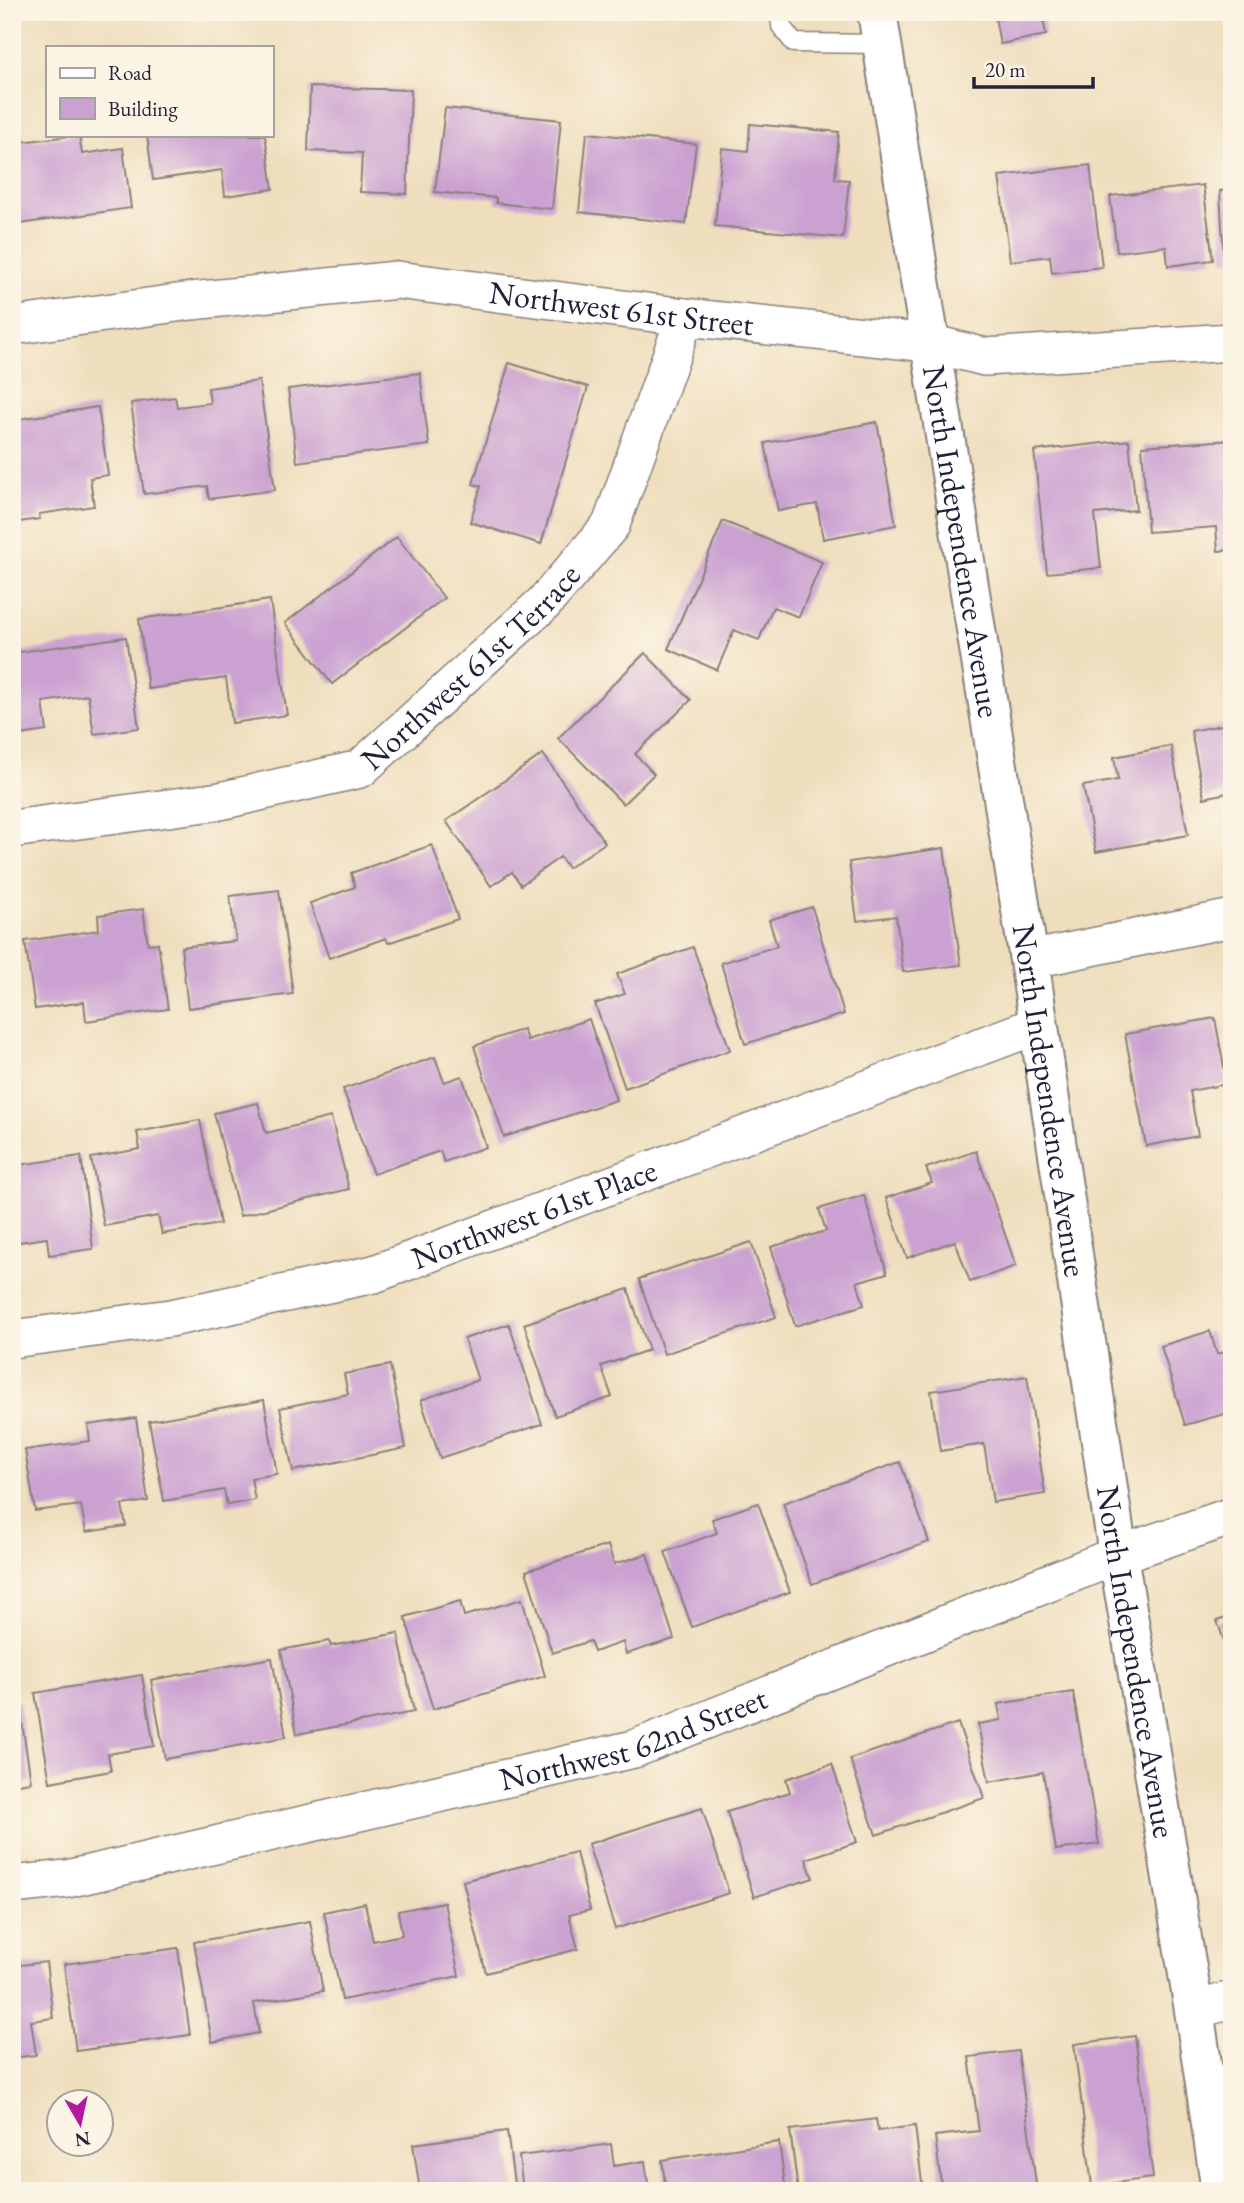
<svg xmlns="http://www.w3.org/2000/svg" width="1244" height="2203" viewBox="0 0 1244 2203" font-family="'EB Garamond',serif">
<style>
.building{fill:#cba1d1}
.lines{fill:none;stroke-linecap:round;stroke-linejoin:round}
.lane-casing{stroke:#88807c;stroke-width:21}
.street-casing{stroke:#88807c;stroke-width:40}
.secondary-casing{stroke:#88807c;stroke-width:42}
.lane{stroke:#fff;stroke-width:18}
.street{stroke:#fff;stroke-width:37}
.secondary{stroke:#fff;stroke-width:38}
.labels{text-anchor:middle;stroke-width:5;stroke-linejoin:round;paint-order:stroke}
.street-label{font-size:32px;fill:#22223b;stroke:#fcf5e5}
</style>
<rect width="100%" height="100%" fill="#fcf5e5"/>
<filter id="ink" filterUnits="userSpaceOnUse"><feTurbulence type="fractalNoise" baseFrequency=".0143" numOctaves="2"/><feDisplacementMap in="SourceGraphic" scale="14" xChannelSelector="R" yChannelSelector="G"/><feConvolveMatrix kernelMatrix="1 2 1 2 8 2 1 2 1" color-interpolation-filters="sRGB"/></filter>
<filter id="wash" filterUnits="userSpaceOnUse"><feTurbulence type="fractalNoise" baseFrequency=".00686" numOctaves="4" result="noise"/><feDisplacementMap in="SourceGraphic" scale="28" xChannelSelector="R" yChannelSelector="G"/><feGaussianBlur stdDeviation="1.57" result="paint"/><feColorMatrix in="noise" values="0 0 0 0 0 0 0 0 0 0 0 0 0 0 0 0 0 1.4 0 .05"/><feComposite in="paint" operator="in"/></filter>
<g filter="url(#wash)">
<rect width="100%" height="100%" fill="#efdebd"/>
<g id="blocks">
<g class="building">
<polygon points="994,12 1042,12 1046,35 1000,44"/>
<polygon points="310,87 411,90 407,194 360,192 362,153 308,151"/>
<polygon points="445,108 561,120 552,209 496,203 496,198 435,192"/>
<polygon points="750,124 839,132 835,179 849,180 843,238 715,226 722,148 748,151"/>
<polygon points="587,133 696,144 686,224 579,212"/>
<polygon points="79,135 82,154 123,148 131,208 12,225 12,143"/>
<polygon points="147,135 265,135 273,189 225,196 222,170 153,180"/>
<polygon points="1090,165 1102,267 1052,273 1050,256 1010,261 999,176"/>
<polygon points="1203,185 1213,260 1168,266 1166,246 1117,252 1110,196"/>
<polygon points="1232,190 1232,260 1224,261 1220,191"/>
<polygon points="509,363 588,387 541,544 470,522 481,486 473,484"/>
<polygon points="420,373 429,445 297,462 288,389"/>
<polygon points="259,381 275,490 209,499 207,486 144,494 131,403 175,397 177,407 210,403 208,388"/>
<polygon points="98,407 108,475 90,478 94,506 39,514 40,519 12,523 12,420"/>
<polygon points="877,422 896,525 823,539 817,504 778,511 765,443"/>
<polygon points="1129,440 1136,510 1095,514 1101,568 1047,573 1034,451"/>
<polygon points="1232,440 1232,550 1218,551 1216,527 1148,532 1142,446"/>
<polygon points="723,521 822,562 799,617 773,607 759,640 734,630 717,670 668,649"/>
<polygon points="397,537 444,598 332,684 285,623"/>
<polygon points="270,600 287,715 232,723 226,678 148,689 139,619"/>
<polygon points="126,637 139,728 94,734 88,695 43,702 47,731 13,736 12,653"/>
<polygon points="645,653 691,700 635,754 654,774 623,804 558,738"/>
<polygon points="1232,723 1232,792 1204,798 1191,731"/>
<polygon points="1171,746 1188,835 1096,852 1083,786 1118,780 1114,757"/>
<polygon points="543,754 605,843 568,868 560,857 521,885 512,872 491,886 446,821"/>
<polygon points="432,845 458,919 388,943 386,938 329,958 310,903 355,887 351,873"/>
<polygon points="944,848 961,965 903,972 896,916 857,921 849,862"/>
<polygon points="279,890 293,994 188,1008 181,947 236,941 230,896"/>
<polygon points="812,907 844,1014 745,1044 721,963 777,946 769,920"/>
<polygon points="143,909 148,944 158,943 168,1009 86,1021 84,1002 35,1009 25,941 99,930 98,915"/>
<polygon points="693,947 730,1050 625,1088 595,1004 625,994 617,974"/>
<polygon points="1215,1018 1227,1084 1190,1091 1198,1136 1146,1146 1125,1034"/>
<polygon points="589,1019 616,1100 504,1137 474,1046 523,1029 527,1040"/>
<polygon points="435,1057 444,1082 462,1076 486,1147 444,1162 440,1151 373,1174 343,1089"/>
<polygon points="258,1103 266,1133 331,1117 349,1189 240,1216 214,1113"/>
<polygon points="200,1120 220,1224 162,1234 158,1216 104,1226 91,1158 140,1149 137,1132"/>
<polygon points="976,1151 1016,1266 970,1282 955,1241 907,1258 886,1198 932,1183 926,1168"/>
<polygon points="81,1156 93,1249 49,1255 47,1238 12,1243 12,1166"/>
<polygon points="864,1195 887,1273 857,1282 864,1305 795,1326 771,1247 826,1231 819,1209"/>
<polygon points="751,1242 776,1317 664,1354 639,1279"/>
<polygon points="628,1289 649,1350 601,1366 612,1397 555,1416 524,1324"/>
<polygon points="509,1324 542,1424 440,1458 421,1400 478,1380 464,1339"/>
<polygon points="1210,1331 1217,1354 1232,1350 1232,1412 1185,1425 1161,1346"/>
<polygon points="390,1365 406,1448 293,1471 280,1408 348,1394 344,1374"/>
<polygon points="1027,1376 1045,1494 993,1502 984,1444 940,1451 931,1391"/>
<polygon points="264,1400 277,1474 251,1478 255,1500 227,1505 224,1490 164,1501 149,1421"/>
<polygon points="136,1418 148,1501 122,1505 126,1526 86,1532 81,1505 35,1511 25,1450 90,1441 88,1425"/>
<polygon points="900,1462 929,1542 812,1584 783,1503"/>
<polygon points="12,1494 17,1516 12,1517"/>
<polygon points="758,1503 790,1592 692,1627 665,1552 717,1533 712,1519"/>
<polygon points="608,1545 614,1564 647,1554 674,1639 626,1654 623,1642 594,1652 590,1641 552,1653 526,1571"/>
<polygon points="522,1599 545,1676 433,1709 405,1617 460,1601 464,1616"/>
<polygon points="1232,1616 1232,1660 1231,1660 1217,1621"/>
<polygon points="398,1633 414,1712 297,1734 281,1650 329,1641 331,1646"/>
<polygon points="272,1658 286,1737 165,1759 151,1680"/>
<polygon points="142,1675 154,1746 108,1754 111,1771 50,1782 35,1693"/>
<polygon points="1073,1692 1099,1844 1056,1850 1043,1772 989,1782 978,1724 1001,1720 998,1704"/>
<polygon points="19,1702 31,1782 12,1785 12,1703"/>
<polygon points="958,1723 984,1798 876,1835 850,1759"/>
<polygon points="832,1764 857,1842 806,1859 813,1878 754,1897 727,1812 790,1792 786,1779"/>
<polygon points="702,1808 729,1893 615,1929 588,1844"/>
<polygon points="576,1852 590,1910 569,1915 578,1949 486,1973 463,1881"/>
<polygon points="444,1902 459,1976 342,2000 324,1912 365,1903 373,1941 402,1935 398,1911"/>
<polygon points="310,1921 323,1991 254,2003 259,2033 212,2042 194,1942"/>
<polygon points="178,1948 190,2035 76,2051 64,1964"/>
<polygon points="46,1962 53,2018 31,2021 36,2055 12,2058 12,1966"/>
<polygon points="1135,2036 1153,2178 1092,2186 1074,2044"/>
<polygon points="1018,2051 1037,2191 942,2191 935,2136 979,2131 969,2057"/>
<polygon points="876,2119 878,2131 915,2126 923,2191 798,2191 790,2130"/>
<polygon points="507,2131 515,2191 420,2191 413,2144"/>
<polygon points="779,2142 786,2191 666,2191 662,2160"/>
<polygon points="611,2144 614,2166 645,2161 649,2191 523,2191 519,2156"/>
</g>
</g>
</g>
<g filter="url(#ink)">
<use href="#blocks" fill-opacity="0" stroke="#88807c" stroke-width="2"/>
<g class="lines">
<defs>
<polyline id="lane" points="780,12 781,26 794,43 882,44"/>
<g id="street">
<path id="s1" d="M12,326L191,301L397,280L685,317L929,343L985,357L1232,342"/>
<path id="s2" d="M12,829L220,801L360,769L544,603L611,525L685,317"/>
<polyline points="1029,960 1232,918"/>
<path id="s3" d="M12,1339L171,1318L374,1274L1038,1025"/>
<path id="s4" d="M12,1885L67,1879L634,1749L1118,1555L1232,1516"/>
<polyline points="1194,2010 1232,2000"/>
</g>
<g id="secondary">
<path id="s5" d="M877,12L1029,960L1118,1555L1194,2010L1221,2191"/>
</g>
</defs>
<use href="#lane" class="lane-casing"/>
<use href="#street" class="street-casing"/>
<use href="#secondary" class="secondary-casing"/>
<use href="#lane" class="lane"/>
<use href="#street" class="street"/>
<use href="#secondary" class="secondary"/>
</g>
</g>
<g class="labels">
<g class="street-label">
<text dy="11" stroke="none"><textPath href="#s1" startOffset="614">Northwest 61st Street</textPath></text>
<text dy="11" stroke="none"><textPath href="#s5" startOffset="536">North Independence Avenue</textPath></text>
<text dy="11" stroke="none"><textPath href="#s2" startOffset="504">Northwest 61st Terrace</textPath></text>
<text dy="11" stroke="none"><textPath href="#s5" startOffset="1102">North Independence Avenue</textPath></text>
<text dy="11" stroke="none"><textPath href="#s3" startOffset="539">Northwest 61st Place</textPath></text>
<text dy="11" stroke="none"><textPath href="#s5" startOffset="1670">North Independence Avenue</textPath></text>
<text dy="11" stroke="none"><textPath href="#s4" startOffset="639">Northwest 62nd Street</textPath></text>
</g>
</g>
<rect width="1244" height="2203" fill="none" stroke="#fcf5e5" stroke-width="42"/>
<rect x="46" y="46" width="228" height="91" fill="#fcf5e5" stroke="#a5a1a1" stroke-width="2"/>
<rect x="60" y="68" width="35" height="10" fill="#ffffff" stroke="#a5a1a1" stroke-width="2"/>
<text x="108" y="80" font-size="21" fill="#22223b">Road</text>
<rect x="60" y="98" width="35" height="21" fill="#cba1d1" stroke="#a5a1a1" stroke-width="2"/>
<text x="108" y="116" font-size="21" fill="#22223b">Building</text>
<g transform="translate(80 2123) rotate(171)"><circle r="33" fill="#fcf5e5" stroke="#a5a1a1" stroke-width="2"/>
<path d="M0-5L12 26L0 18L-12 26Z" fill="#b5179e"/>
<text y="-10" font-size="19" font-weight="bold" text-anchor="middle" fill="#22223b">N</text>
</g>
<path d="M974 77v10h119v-10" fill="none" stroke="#22223b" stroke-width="3.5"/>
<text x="985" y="77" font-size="21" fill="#22223b" stroke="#fcf5e5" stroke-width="5" paint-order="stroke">20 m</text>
</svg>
